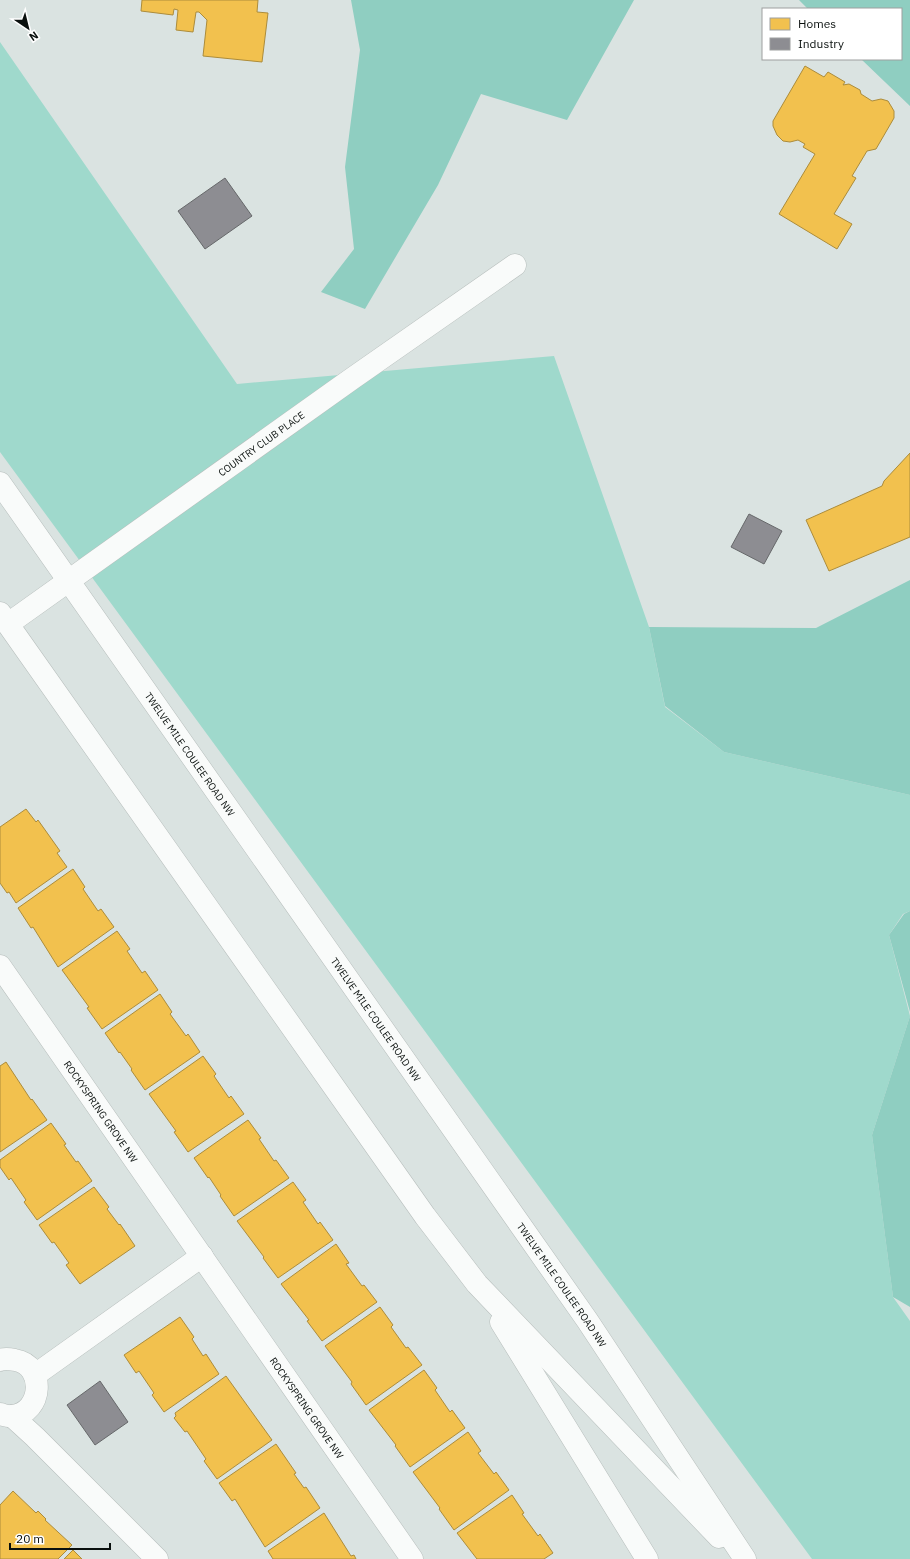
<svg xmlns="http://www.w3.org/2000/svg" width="910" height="1559" viewBox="0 0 910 1559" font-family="'IBM Plex Sans',sans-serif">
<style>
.green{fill:#9fd9cc}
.forest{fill:#8fcec1}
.homes{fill:#f2c14e;stroke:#ac8c3b}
.industry{fill:#8d8d92;stroke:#66686a}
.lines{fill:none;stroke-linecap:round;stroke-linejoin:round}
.minor-casing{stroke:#b7bebc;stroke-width:23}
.major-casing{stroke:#b7bebc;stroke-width:23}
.minor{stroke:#f9fbfa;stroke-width:22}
.major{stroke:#f9fbfa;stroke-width:22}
.labels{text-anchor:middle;stroke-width:4;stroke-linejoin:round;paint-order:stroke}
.street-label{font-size:10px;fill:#0a100e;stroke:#fff}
</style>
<rect width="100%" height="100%" fill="#dae3e1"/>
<polygon class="green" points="0,42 237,384 554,356 649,627 665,707 724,752 910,795 910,911 903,914 889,935 910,1016 872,1135 893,1297 910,1321 910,1559 812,1559 0,452"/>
<g class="forest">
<polygon points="351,0 634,0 567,120 481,94 438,185 365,309 321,292 354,249 345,167 360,50"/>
<polygon points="799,0 910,0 910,106 861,59 901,59 901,9 808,9"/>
<polygon points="910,580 910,795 724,752 665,706 649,627 816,628"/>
<polygon points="910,911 910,1012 889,935 904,914"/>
<polygon points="910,1016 910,1307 893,1297 872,1135"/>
</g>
<g class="homes">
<polygon points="142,0 258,0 257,12 268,13 262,62 203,56 207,20 199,12 196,12 193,32 176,30 178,10 174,9 173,15 141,11"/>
<polygon points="805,66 824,77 828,72 845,82 843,85 849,84 860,90 861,94 872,101 881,99 888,101 894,111 894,118 876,149 867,151 852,176 856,178 834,214 852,224 837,249 779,214 815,154 803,147 805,144 798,140 790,142 783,141 777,135 773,126 773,121"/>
<polygon points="910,453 910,537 829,571 806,520 882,486 884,481"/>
<polygon points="26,809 36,822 38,820 60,851 57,853 67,867 16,903 9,892 7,893 0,883 0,827"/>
<polygon points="73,869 85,887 83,889 98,911 101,909 114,927 58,967 33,927 31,928 18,908"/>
<polygon points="117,931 130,949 127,951 142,973 145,971 158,990 102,1029 87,1008 89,1007 62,970"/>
<polygon points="160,994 172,1012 170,1014 186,1036 188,1034 200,1052 145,1090 131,1070 132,1069 120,1052 119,1053 105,1033"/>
<polygon points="203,1056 216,1074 214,1076 229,1098 231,1096 244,1114 188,1152 174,1132 176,1131 149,1094"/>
<polygon points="6,1062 31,1100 32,1099 47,1120 0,1152 0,1066"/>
<polygon points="248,1120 261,1138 259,1139 274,1161 276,1160 289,1178 234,1216 220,1196 221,1195 209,1177 208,1178 194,1158"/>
<polygon points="51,1123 66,1144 64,1145 76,1162 78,1161 92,1181 37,1220 24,1202 26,1200 11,1178 9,1180 0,1167 0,1160"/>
<polygon points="293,1182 306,1200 303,1202 318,1224 320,1222 333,1240 278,1278 263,1258 264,1257 237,1221"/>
<polygon points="94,1187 109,1207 107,1209 119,1225 120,1224 135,1246 80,1284 66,1265 69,1263 54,1242 52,1243 39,1225"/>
<polygon points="336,1244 349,1263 346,1264 362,1286 364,1285 377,1302 322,1341 307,1321 309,1320 281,1284"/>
<polygon points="380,1307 393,1325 391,1327 406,1348 408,1347 422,1365 366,1405 351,1384 352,1382 325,1346"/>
<polygon points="180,1317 194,1337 192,1339 203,1356 206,1354 219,1374 164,1412 152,1395 154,1393 139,1371 136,1373 124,1355"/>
<polygon points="424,1370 437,1388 435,1390 450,1412 452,1410 465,1428 410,1467 395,1446 396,1445 369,1410"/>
<polygon points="226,1376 272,1440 217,1479 204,1461 206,1459 187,1431 185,1432 174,1418 176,1416 175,1413"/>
<polygon points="468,1432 481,1451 478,1453 494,1474 496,1472 509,1490 454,1530 439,1509 440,1508 413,1472"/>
<polygon points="276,1444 296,1473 294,1474 304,1488 306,1487 320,1508 265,1547 235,1499 232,1501 219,1483"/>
<polygon points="13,1491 36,1513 38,1511 46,1519 45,1520 72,1545 58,1559 0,1559 0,1505"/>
<polygon points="512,1495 524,1513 522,1514 538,1536 540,1534 553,1553 544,1559 477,1559 457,1533"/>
<polygon points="324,1513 351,1556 354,1555 356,1559 273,1559 268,1551"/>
<polygon points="73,1550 82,1559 64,1559"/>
</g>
<g class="industry">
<polygon points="225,178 252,216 205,249 178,211"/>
<polygon points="749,514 782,531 764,564 731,547"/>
<polygon points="100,1381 128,1422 95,1445 67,1405"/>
</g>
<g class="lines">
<defs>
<g id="minor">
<path id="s1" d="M8,624L353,378L515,265"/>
<path id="s2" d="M0,966L412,1559"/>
<path d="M0,1360C5,1358 10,1359 15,1360C46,1365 43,1413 12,1416C9,1417 4,1415 0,1414"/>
<polyline points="35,1375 202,1256"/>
<polyline points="12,1416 35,1437 157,1559"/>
</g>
<g id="major">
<path id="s3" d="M0,483L587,1320L745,1559"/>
<polyline points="0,613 425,1216 477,1284 719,1537"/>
<polyline points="501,1322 647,1559"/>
</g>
</defs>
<use href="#minor" class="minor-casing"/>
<use href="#major" class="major-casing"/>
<use href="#minor" class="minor"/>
<use href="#major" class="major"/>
</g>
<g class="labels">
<g class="street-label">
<text dy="4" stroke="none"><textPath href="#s1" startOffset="311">COUNTRY CLUB PLACE</textPath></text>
<text dy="4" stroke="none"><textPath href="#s3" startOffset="331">TWELVE MILE COULEE ROAD NW</textPath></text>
<text dy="4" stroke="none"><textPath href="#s3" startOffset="655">TWELVE MILE COULEE ROAD NW</textPath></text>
<text dy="4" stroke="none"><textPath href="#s2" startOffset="177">ROCKYSPRING GROVE NW</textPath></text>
<text dy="4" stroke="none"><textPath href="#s3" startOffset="979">TWELVE MILE COULEE ROAD NW</textPath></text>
<text dy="4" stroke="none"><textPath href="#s2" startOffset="538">ROCKYSPRING GROVE NW</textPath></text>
</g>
</g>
<rect x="762" y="8" width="140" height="52" fill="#ffffff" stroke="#9d9f9f"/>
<rect x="770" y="18" width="20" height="12" fill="#f2c14e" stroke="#9d9f9f"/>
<text x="798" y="28" font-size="12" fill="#0a100e">Homes</text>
<rect x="770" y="38" width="20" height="12" fill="#8d8d92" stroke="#9d9f9f"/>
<text x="798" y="48" font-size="12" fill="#0a100e">Industry</text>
<g transform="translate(28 28) rotate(145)" stroke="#ffffff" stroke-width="3" paint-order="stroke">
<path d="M0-3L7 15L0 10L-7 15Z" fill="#0a100e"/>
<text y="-6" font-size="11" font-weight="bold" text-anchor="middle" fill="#0a100e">N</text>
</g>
<path d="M10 1543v6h100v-6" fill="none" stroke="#0a100e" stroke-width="2"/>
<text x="16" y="1543" font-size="12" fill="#0a100e" stroke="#ffffff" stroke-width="3" paint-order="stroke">20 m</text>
</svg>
